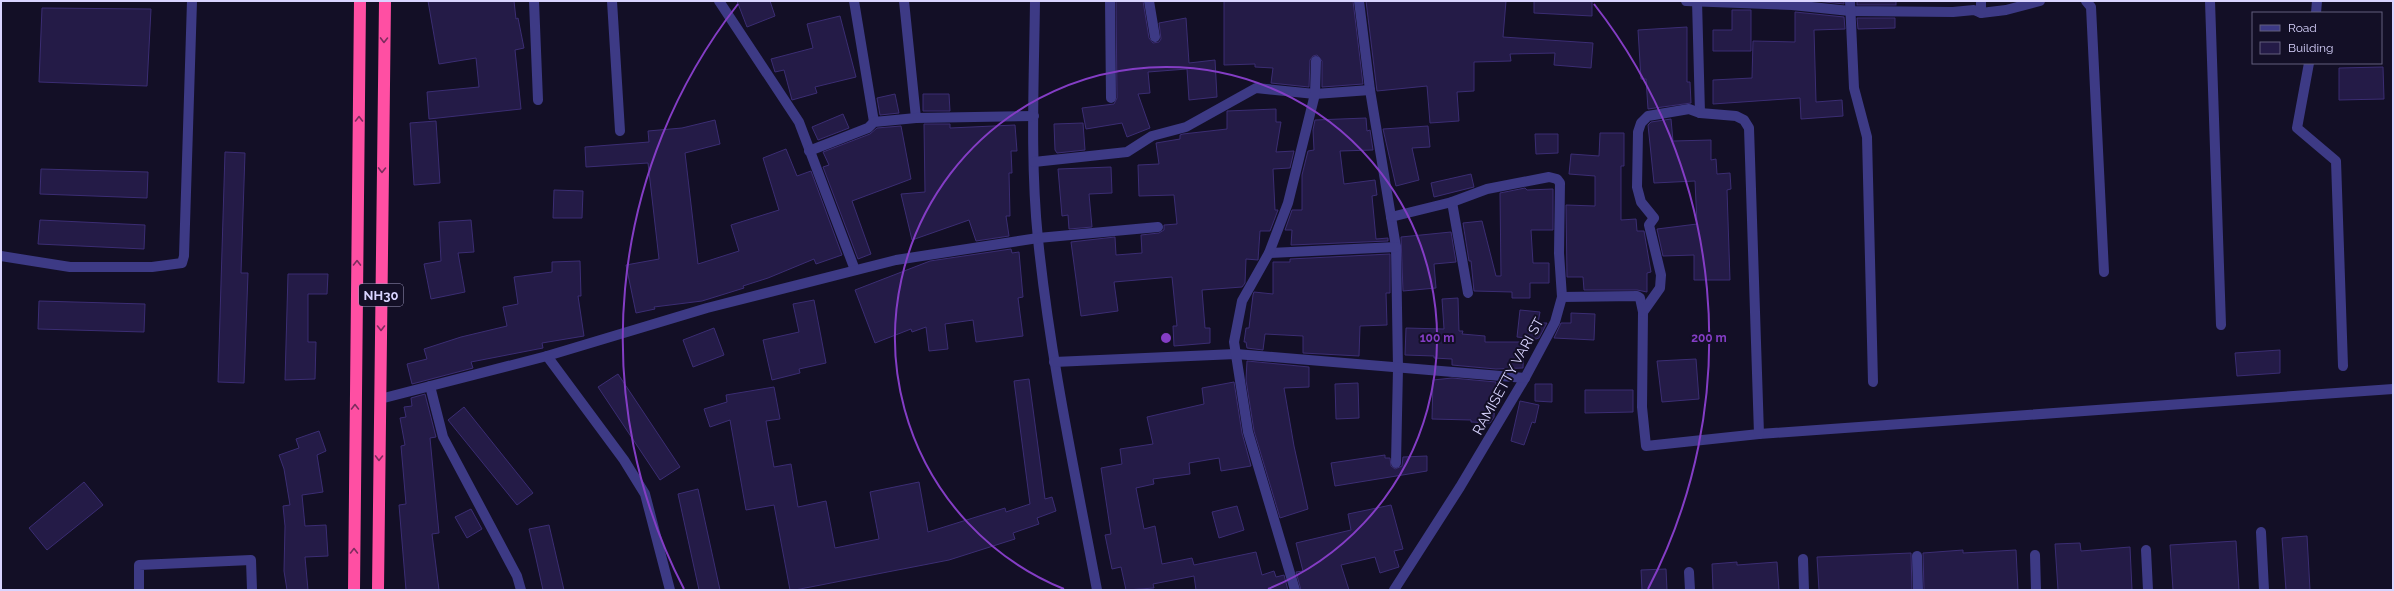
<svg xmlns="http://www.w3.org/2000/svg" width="2394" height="591" viewBox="0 0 2394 591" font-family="Raleway,sans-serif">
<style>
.building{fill:#241b47;stroke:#3b2d73}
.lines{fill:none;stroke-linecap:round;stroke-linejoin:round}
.minor{stroke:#3d3a85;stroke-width:10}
.highway{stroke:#ff4fa3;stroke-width:12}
.oneway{stroke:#7d2c5e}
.ring{fill:none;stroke:#843dc5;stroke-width:2}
.labels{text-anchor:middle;stroke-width:4;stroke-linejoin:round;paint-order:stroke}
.shield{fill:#130f26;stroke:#9e99be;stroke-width:1}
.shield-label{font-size:13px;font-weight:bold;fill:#d9d4ff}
.street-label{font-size:14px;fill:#d9d4ff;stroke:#130f26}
.centre{fill:#843dc5;stroke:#130f26;stroke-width:2}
.ring-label{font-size:12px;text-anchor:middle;font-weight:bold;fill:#843dc5;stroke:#130f26;stroke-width:4;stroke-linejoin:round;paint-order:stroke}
</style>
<rect width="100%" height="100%" fill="#130f26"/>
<g class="building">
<polygon points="428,1 514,1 516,19 518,18 524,48 515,50 521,109 429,119 427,92 479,87 476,58 439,64"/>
<polygon points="737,1 770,1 775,16 747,27"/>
<polygon points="1116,1 1143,1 1149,38 1153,43 1159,42 1161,39 1159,23 1186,18 1189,63 1215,60 1217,97 1189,100 1187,69 1148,72 1150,93 1138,94 1150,128 1127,137 1122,123 1086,129 1082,108 1114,104 1117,98"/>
<polygon points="1224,1 1353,1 1363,84 1322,87 1322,61 1317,55 1313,56 1310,60 1309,87 1271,83 1273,68 1255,67 1255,64 1224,65"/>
<polygon points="1366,1 1506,1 1503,37 1593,43 1591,68 1554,65 1555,53 1510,54 1511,61 1474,62 1474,91 1457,92 1459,121 1430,123 1427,86 1377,91"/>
<polygon points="1534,1 1592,1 1592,16 1534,13"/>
<polygon points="1816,1 1844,1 1844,4"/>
<rect x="1857" y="1" width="39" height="4"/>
<polygon points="42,8 151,9 147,86 39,82"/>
<polygon points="1732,10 1751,10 1751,51 1713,51 1713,30 1732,30"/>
<polygon points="1795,12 1844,17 1845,29 1814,30 1816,102 1842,100 1843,116 1801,119 1800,98 1713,104 1713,80 1752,78 1753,41 1795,42"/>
<polygon points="840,16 856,77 815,87 817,93 792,100 784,70 775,72 771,59 813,48 807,24"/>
<polygon points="1857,18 1895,18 1895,28 1858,29"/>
<polygon points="1687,27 1687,82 1690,82 1691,103 1648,109 1646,79 1641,79 1638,30"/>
<polygon points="2383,67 2384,99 2339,100 2339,68"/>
<polygon points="895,94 899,113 880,115 877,98"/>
<polygon points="923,94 949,94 950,111 923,111"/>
<polygon points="1276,109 1276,122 1281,122 1276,152 1294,151 1290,168 1273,169 1275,210 1278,210 1270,231 1260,231 1258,260 1246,259 1245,283 1242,287 1202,290 1205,328 1210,328 1210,343 1174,346 1173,326 1177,326 1172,277 1114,282 1118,311 1081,316 1071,242 1115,237 1116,255 1142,253 1141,235 1159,233 1164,230 1164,225 1177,224 1174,195 1139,196 1138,165 1159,164 1156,143 1180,139 1180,135 1183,134 1227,129 1227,111"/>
<polygon points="843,114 849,128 818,140 812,127"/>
<polygon points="1366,118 1367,131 1370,130 1373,150 1340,151 1344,184 1375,180 1377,195 1372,196 1376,239 1388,238 1388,241 1291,245 1292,230 1285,230 1292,210 1302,210 1302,175 1308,151 1314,150 1313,130 1315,120"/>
<polygon points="1671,119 1673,141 1711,140 1711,160 1716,159 1717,174 1730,173 1731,189 1727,190 1730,280 1694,280 1694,255 1663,256 1657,229 1697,224 1695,181 1654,183 1648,125 1651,122"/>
<polygon points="715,120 720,144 685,153 698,264 739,251 731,225 779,210 763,158 786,149 797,176 811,171 842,255 816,264 814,259 768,278 743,286 744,288 702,301 654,307 655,309 636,313 626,265 659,259 648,163 586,167 585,147 649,142 648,131 682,128"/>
<polygon points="436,121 440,183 414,185 410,123"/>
<polygon points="1083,123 1085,150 1057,153 1055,150 1054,124"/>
<polygon points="924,124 950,124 950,128 1015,125 1017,151 1011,151 1012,173 1009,173 1010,216 1006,216 1009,236 976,241 969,220 912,240 901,194 925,192"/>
<polygon points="901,126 911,179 852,201 871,254 858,259 823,167 829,165 823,152 870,134 877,128"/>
<polygon points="1428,126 1430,147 1412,148 1419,180 1396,186 1383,129"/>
<polygon points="1600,133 1624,133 1624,166 1621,166 1621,220 1636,219 1637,231 1644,231 1651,272 1647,273 1647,292 1637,290 1584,290 1583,277 1567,277 1566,205 1595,206 1595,176 1569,174 1571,154 1599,156"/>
<polygon points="1535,134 1558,134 1558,153 1536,154"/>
<polygon points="225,152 245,153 241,273 248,273 244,383 218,382"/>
<polygon points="1111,167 1112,193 1089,194 1092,227 1069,229 1068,215 1062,216 1058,169"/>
<polygon points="41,169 148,172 147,198 40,194"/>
<polygon points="1471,174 1474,187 1434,197 1431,183"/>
<polygon points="1525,188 1527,190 1553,189 1553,230 1531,230 1533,263 1549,263 1549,283 1530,283 1530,298 1512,298 1512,292 1474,291 1471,261 1469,261 1463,223 1482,221 1496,276 1501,276 1500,193"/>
<polygon points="554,190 583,191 582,218 553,218"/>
<polygon points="40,220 145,225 144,249 38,244"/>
<polygon points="471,220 474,252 458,253 465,292 431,299 424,264 441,261 439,222"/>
<polygon points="1451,232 1456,262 1434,264 1436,288 1403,291 1401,237"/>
<polygon points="1011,249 1012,253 1019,252 1023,297 1018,298 1023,336 976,342 973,320 945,324 948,349 929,351 926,327 912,332 911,329 875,343 855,290 930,261"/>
<polygon points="1390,254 1390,293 1386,293 1387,325 1360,326 1359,356 1303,353 1303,336 1265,334 1263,350 1247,348 1246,342 1244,342 1246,328 1249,328 1253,295 1254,292 1273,294 1273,262 1290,262 1290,259"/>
<polygon points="580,261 581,296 578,296 584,336 542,343 543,348 471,362 473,368 412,384 407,364 427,359 424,349 461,337 507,326 503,307 518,304 514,277 552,272 552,262"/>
<polygon points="288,274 328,274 327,294 308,294 308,342 316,342 315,379 285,380"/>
<polygon points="1458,298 1459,331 1463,331 1462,334 1485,336 1485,342 1524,342 1523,368 1496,369 1452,365 1452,359 1434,358 1434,356 1405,355 1406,328 1444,329 1442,299"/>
<polygon points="814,300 826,363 799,369 800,373 772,380 763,340 799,332 793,304"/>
<polygon points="39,301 145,304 144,332 38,329"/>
<polygon points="1520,310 1540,312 1538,323 1547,323 1539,338 1536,339 1517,337"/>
<polygon points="1571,313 1595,314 1594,340 1554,338 1561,323 1571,323"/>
<polygon points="714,328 724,355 693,367 683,340"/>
<polygon points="2280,350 2280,373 2237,376 2235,353"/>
<polygon points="1696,359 1699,399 1662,402 1657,361"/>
<polygon points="1247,361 1309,367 1309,387 1284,388 1294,446 1308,509 1280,518 1254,431 1246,380"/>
<polygon points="618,374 680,467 660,480 598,387"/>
<polygon points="1452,378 1496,382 1494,417 1490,423 1471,422 1471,420 1432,419 1433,380"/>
<polygon points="1029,379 1045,499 1052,497 1056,511 1037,518 1039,524 1013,533 1015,539 949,560 795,590 790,590 774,505 746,510 730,420 710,427 704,409 727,402 726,395 774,387 780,419 766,421 774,467 791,464 798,507 826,501 835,548 879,539 870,492 919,482 928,532 1005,508 1006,512 1030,504 1014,381"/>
<polygon points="1234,382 1242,433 1251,466 1221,471 1219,458 1189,463 1190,474 1153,479 1154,484 1136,488 1144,529 1155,526 1162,564 1192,558 1194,565 1256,552 1262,575 1274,571 1276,577 1284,575 1288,590 1196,590 1194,576 1153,584 1154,588 1126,590 1121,567 1112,569 1105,535 1111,534 1101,468 1122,464 1120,449 1153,444 1147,417 1204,404 1202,388"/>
<polygon points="1358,383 1359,418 1336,419 1335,384"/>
<polygon points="1535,384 1552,384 1552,402 1535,401"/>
<polygon points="1585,390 1633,390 1633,412 1585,413"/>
<polygon points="425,394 436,437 430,438 439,533 432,534 439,590 406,590 399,505 406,504 401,446 405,445 400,418 406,417 404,407 412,406 411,398"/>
<polygon points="1520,401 1539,405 1535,423 1532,422 1524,445 1511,441"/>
<polygon points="464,407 533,493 517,505 448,420"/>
<polygon points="319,431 326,451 317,455 323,492 302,495 305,526 326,525 328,556 305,557 308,590 287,590 284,571 285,526 283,506 290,505 284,469 279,455 299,448 296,439"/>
<polygon points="1385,455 1385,458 1390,458 1391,466 1395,469 1402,466 1403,457 1427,456 1427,471 1335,486 1331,463"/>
<polygon points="84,482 103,505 47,550 29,528"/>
<polygon points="698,489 720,590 699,590 678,494"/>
<polygon points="1391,505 1403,549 1394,551 1399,567 1380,573 1375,557 1341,565 1349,590 1301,590 1296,572 1303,571 1296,543 1351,530 1348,514"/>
<polygon points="1237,506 1244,530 1219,538 1212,512"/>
<polygon points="471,509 482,529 467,538 455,517"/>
<polygon points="549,525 564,590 543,590 535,554 529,529"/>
<polygon points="2307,536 2310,590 2286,590 2282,538"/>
<polygon points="2236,541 2239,590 2173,590 2170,545"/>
<polygon points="2080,543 2081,551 2130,547 2132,590 2058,590 2055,544"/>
<polygon points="1963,550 1963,553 2016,550 2018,590 1924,590 1923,553"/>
<polygon points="1911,553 1912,590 1819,590 1817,557"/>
<polygon points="1737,562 1737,565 1777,562 1779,590 1713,590 1712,564"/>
<polygon points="1666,569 1667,590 1642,590 1641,570"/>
</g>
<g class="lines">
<g class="minor">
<polyline points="534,1 538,100"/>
<polyline points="612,1 620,131"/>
<polyline points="719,1 799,122 855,270"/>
<polyline points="854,1 874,122"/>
<polyline points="904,1 916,118"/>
<path d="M1035,1C1034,80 1030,161 1038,239C1050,357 1075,473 1097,590"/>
<polyline points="1110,1 1111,98"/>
<polyline points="1149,1 1155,37"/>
<polyline points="1359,1 1370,90 1396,247 1398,368 1396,463"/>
<polyline points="1686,1 1792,5 1850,11 1953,12 1974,10 1981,13 2006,10 2040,1"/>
<polyline points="1697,1 1700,113"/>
<polyline points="1850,1 1854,88 1867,137 1873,382"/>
<polyline points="2086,1 2091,7 2104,272"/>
<polyline points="2210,1 2221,325"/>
<polyline points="1981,13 1981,1"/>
<polyline points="2316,13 2317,1"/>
<polyline points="2309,63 2297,128 2336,161 2343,366"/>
<polyline points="809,151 868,128 874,122 916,118 1034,116"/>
<polyline points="1034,162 1127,152 1152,136 1186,127 1256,88 1315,94 1370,90"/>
<polyline points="1452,202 1468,293"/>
<polyline points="1391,217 1452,202 1487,189 1549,177 1557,179 1560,183 1559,253 1562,297 1555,322 1525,378 1460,487 1394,590"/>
<polyline points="1269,253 1396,247"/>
<polyline points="1,256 70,267 152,267 182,263 184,256 192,1"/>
<polyline points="1562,297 1637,296 1640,298 1643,312 1642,407 1646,446 1759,434 2393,389"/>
<polyline points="1643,312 1660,288 1661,275 1649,225 1654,218 1641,202 1637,187 1638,132 1641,123 1648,116 1689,109 1700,113 1736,116 1744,120 1749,128 1759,434"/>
<polyline points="547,356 624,460 645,494 670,590"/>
<polyline points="1054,362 1236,354 1525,378"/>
<polyline points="430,386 443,437 517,576 521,590"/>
<polyline points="380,399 547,356 707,308 896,260 1038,238 1158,227"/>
<polyline points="2261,532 2264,590"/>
<polyline points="2146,550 2148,590"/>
<polyline points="2035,555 2036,590"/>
<polyline points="1917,556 1918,590"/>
<polyline points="1803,559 1804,590"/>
<polyline points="1689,572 1690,590"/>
<polyline points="139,590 139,565 251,560 252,590"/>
<polyline points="1295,590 1248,432 1234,342 1242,301 1269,253 1288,203 1315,94 1316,61"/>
</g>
<g class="highway">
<polyline points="354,590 360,1"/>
<polyline points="378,590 385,1"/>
</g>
</g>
<defs><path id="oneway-chevron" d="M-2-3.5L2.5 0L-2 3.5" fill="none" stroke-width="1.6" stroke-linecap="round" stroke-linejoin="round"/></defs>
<g class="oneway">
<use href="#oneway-chevron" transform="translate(384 40) rotate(91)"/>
<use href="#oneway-chevron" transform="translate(359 119) rotate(-90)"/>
<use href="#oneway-chevron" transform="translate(382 170) rotate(91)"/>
<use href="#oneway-chevron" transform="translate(357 263) rotate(-89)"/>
<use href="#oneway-chevron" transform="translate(381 328) rotate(90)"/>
<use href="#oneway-chevron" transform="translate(355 407) rotate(-90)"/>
<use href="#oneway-chevron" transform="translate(379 458) rotate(91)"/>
<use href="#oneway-chevron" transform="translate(354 551) rotate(-90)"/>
</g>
<g class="ring">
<path d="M1064 589A271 271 0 1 1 1268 589"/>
<path d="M684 589A543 543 0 0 1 738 4M1594 4A543 543 0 0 1 1648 589"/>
</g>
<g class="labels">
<rect class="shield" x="359" y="284" width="44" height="22" rx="3"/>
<g class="shield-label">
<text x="381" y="300">NH30</text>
</g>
<g class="street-label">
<text transform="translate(1508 376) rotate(-61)" y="5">RAMISETTY VARI ST</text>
</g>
</g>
<circle cx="1166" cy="338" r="6" class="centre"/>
<g class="ring-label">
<text x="1437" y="342">100 m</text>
<text x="1709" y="342">200 m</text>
</g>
<rect width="2394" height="591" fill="none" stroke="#d9d4ff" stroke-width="4"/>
<rect x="2252" y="12" width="130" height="52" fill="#130f26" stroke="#625e7d"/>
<rect x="2260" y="25" width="20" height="6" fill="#3d3a85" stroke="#625e7d"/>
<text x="2288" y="32" font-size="12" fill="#d9d4ff">Road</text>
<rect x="2260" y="42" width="20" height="12" fill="#241b47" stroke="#625e7d"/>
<text x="2288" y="52" font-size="12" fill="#d9d4ff">Building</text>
</svg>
